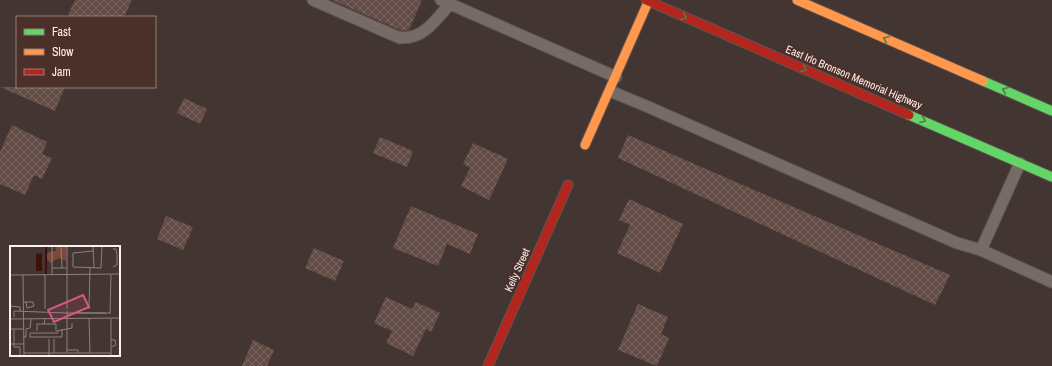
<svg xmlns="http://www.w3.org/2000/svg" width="1052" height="366" viewBox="0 0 1052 366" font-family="'Archivo Narrow',sans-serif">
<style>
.building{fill:url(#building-cross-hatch)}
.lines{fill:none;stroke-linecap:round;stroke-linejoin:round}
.lane-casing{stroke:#605451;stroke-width:13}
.fast-casing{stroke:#605451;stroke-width:11}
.slow-casing{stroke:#605451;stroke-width:11}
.jam-casing{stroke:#605451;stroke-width:11}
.lane{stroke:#776b68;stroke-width:11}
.fast{stroke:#63d668;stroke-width:9}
.slow{stroke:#ff974d;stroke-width:9}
.jam{stroke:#b3261e;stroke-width:9}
.oneway{stroke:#567b45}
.labels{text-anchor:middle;stroke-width:4;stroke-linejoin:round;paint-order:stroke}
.street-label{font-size:11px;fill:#fef0ec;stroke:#4b3029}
.inset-river{fill:none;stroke:#3e1208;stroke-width:2}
.inset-road{fill:none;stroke:#8e807c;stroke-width:1}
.view{fill:#d45986;fill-opacity:0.15;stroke:#d45986;stroke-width:2}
.inset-edge{fill:none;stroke:#fef0ec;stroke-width:2}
</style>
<defs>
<pattern id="building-cross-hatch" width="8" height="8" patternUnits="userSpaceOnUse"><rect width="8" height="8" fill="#634c46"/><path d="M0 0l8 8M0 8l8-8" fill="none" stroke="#7a6661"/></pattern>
</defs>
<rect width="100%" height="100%" fill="#433531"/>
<g class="building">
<polygon points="75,0 132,0 124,17 67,17"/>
<polygon points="332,0 422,0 409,30 402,31"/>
<polygon points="0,87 65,87 55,111"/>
<polygon points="184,98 207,109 200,124 177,113"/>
<polygon points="12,125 47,142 42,154 52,158 42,179 34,175 25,195 0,184 0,152"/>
<polygon points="628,135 950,275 935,305 618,158"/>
<polygon points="380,137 413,151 407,167 373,153"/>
<polygon points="473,143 508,159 489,200 461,186 470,168 463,164"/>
<polygon points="629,199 683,224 660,273 617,253 630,225 619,220"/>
<polygon points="411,206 478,234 470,254 447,244 438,266 393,248"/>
<polygon points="166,216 193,227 183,250 157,239"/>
<polygon points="314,248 344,261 335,281 305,268"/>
<polygon points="386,297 412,309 416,302 440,313 431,332 426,329 413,356 386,343 392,331 374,323"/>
<polygon points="638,304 668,317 661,334 669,338 657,366 618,350"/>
<polygon points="253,340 274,350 267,366 242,366"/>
</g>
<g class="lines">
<defs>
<g id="lane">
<path d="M313,0L400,38C403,37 407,38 410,37C427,34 439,16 450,4"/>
<polyline points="441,0 616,77"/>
<polyline points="610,91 646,106 957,243 981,250 1052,282"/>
<polyline points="981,250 1020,163"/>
</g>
<g id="fast">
<polyline points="983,81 1052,111"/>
<polyline points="909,115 1052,177"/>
</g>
<g id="slow">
<polyline points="797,0 983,81"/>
<polyline points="585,145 649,0"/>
</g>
<g id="jam">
<polyline points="646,0 909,115"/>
<polyline points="488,366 568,185"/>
</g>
</defs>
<use href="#lane" class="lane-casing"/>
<use href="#fast" class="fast-casing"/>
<use href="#slow" class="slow-casing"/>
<use href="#jam" class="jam-casing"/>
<use href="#lane" class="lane"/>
<use href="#fast" class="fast"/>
<use href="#slow" class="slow"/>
<use href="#jam" class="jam"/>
</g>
<defs><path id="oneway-chevron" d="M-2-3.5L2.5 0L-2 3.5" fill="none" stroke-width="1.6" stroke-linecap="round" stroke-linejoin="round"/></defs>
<g class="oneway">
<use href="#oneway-chevron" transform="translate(684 17) rotate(23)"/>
<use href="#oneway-chevron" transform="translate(886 39) rotate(-157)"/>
<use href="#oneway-chevron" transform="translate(804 69) rotate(23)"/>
<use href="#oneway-chevron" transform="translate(1005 90) rotate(-157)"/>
<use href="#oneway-chevron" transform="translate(923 120) rotate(23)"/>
</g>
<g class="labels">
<g class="street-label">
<text transform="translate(854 77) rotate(23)" y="4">East Irlo Bronson Memorial Highway</text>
<text transform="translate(517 270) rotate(-66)" y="4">Kelly Street</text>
</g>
</g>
<g transform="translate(10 246)">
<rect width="110" height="110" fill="#433531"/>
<path d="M45,0H68L57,1L56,15L49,12L40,17L35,10L39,6L46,5Z" fill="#7b493b"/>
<path d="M32,7V25H26V8Z" fill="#3e1208"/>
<path class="inset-river" d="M36,28V0"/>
<path class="inset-road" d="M42,0V29M51,0L52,22M57,0V63M83,0L84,22M103,3H106L107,8V19L103,21M83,5L63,7V21L91,22L92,0M42,22H56M0,29L110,28M13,29L14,110M35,29V63M13,56H23L24,60L17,62L16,56M0,60L10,61V65M79,63L80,22M57,65V107M57,67H100M64,67H96M100,68L101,29M4,71V65L57,67M79,72L80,107M0,73L110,72M101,73V110M34,78H46V85M0,83H13M4,83V101H10V110M27,85V78H34L35,73M47,85L48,87H20V91H52V83M47,85L62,82V77M14,91H16V83L20,82L21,73M44,93V107M101,94H105L106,99L101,101M0,98H14M57,104H68V107M14,107H101M39,110V93"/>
<path class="view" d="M73,49L79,61L44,76L38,64Z"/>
<rect width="110" height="110" class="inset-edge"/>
</g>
<rect x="16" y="16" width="140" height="72" fill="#4b3029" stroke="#937d77"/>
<rect x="24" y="29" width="20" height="6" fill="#63d668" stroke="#937d77"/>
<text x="52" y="36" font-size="12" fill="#fef0ec">Fast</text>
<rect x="24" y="49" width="20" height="6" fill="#ff974d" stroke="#937d77"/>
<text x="52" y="56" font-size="12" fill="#fef0ec">Slow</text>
<rect x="24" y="69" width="20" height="6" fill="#b3261e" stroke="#937d77"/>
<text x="52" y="76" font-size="12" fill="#fef0ec">Jam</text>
</svg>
